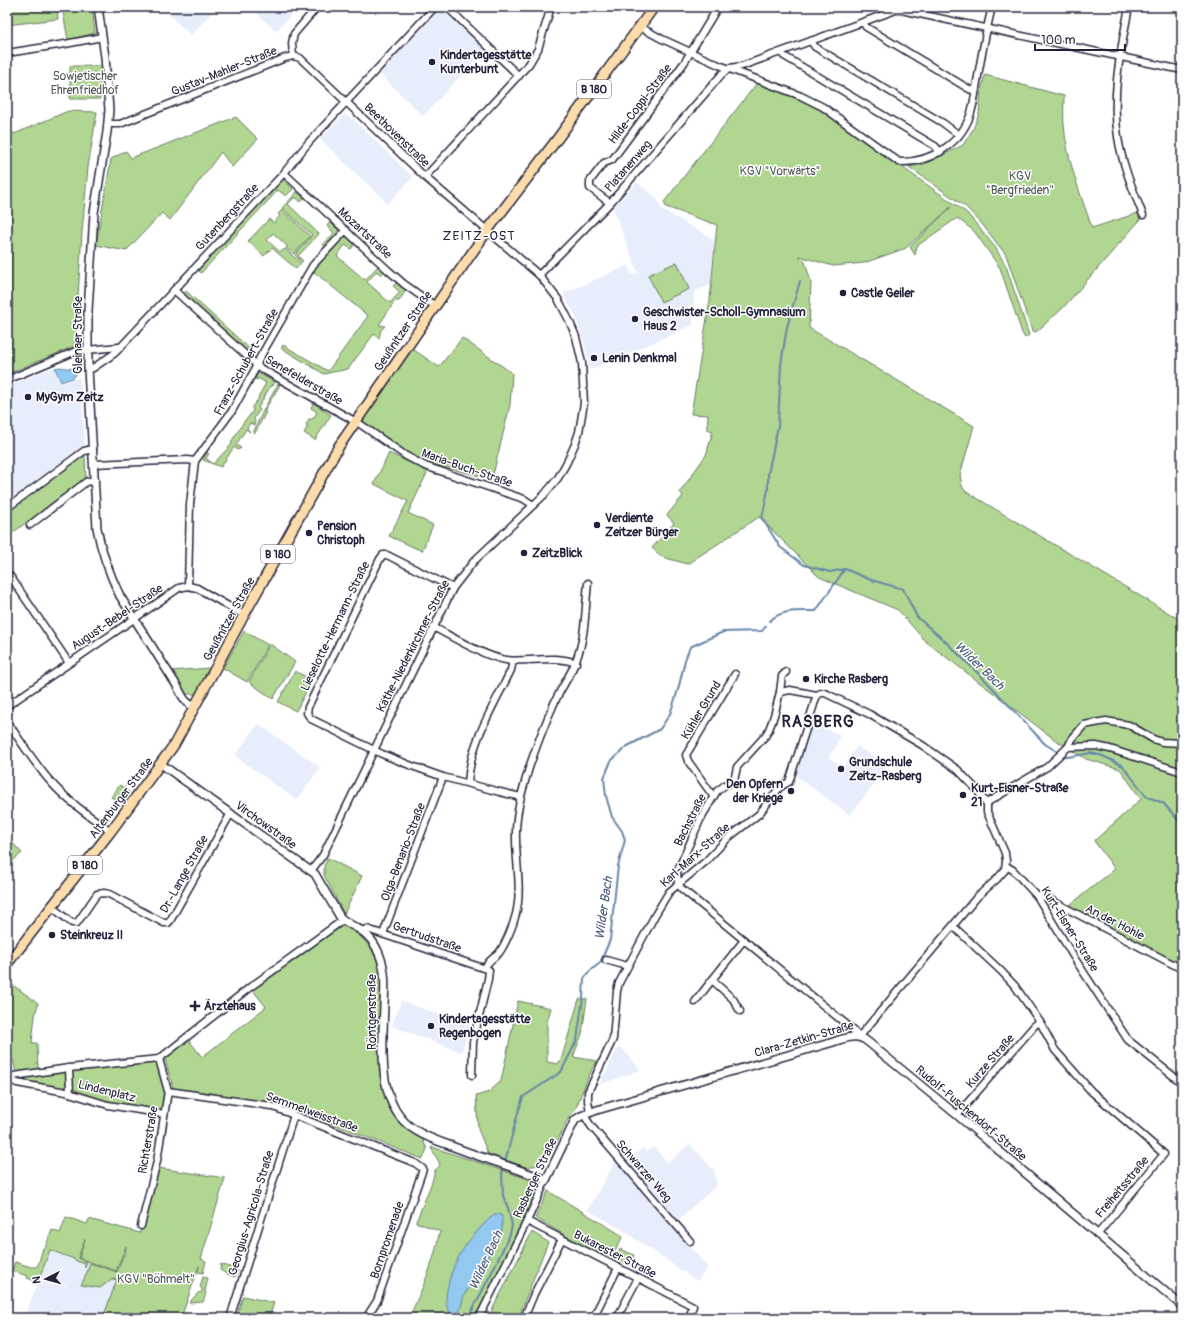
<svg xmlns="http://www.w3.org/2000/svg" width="1189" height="1325" viewBox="0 0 1189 1325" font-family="Pangolin,sans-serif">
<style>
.built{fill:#e7edfb}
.green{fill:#b1d691;stroke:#6a7c66;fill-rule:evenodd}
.water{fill:#93c8f1;stroke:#6686a8}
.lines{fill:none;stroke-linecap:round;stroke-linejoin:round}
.stream{stroke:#6686a8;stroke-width:2}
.minor-casing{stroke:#22223b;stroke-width:9}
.tertiary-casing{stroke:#22223b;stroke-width:10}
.primary-casing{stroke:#22223b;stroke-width:12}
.minor{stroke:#fff;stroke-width:6}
.tertiary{stroke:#fff;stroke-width:7}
.primary{stroke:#fddcac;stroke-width:9}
.poi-dot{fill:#22223b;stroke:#fff;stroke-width:1.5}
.labels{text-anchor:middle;stroke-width:3;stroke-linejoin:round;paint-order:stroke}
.shield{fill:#fff;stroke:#646476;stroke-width:1}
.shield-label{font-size:11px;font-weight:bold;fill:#22223b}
.poi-label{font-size:12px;font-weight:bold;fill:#22223b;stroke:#fff;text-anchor:start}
.street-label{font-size:12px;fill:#22223b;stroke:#fff}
.park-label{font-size:12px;fill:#4d5855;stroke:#fff}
.neighbourhood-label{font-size:13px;letter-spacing:1px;fill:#22223b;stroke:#fff}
.water-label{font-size:13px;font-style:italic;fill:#4a5c7b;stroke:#fff}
.district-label{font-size:16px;font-weight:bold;letter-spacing:1px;fill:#22223b;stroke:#fff}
</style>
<rect width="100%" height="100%" fill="#fff"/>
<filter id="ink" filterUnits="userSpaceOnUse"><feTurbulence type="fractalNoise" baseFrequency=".025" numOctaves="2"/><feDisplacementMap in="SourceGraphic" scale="8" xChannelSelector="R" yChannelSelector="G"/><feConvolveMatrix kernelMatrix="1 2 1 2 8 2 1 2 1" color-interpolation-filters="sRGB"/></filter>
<g filter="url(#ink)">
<g class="built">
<polygon points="166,7 217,7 191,35 164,10"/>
<polygon points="250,7 298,7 276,31"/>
<polygon points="440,8 485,50 423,116 379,73"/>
<polygon points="344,115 353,119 413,177 387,204 382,198 320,139"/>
<polygon points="637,182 656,197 662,210 715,240 711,284 694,292 693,325 590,370 584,342 574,313 563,294 628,265 632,275 638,273 613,208"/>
<polygon points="55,367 61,384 80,377 85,444 12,498 7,489 7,386"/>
<polygon points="258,724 320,767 297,800 235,756"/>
<polygon points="812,724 840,735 835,748 828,758 844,766 857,746 888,766 850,815 796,776 796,772"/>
<polygon points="401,1001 471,1026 461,1052 392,1026"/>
<polygon points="619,1046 628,1055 640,1070 599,1085"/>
<polygon points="690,1144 714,1171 717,1185 678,1220 627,1161 643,1148 646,1152 654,1147 668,1163"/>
<polygon points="616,1160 621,1165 708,1268 697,1281 618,1227 588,1210"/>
<polygon points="89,1219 135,1232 103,1318 24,1318 50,1250 75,1259"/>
</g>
<g class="green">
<polygon points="7,7 57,7 58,19 7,25"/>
<polygon points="62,7 92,7 95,33 68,40"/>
<rect x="70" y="66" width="30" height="33"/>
<path d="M985,75L1064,96C1064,105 1063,114 1064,124C1066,158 1081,195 1092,228L1138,213L1140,220L1062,309L1036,332L1032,331L1006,255L982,224L966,207L909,167L925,164L963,145L973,129L979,114L981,90Z"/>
<polygon points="757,83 798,98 824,112 967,213 995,247 1006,266 1029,335 1025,338 1022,333 1000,268 974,231 957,218 917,246 915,255 910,247 951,207 906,248 864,263 833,266 799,256 805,262 811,282 809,328 974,426 960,475 962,486 965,491 1182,621 1182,965 1066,908 1115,869 1094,841 1141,799 1120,769 1086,759 1054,739 925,641 898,610 819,577 759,517 687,564 662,557 652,548 674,523 667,515 683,496 680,492 706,455 713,431 707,429 708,415 691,414 710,300 717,225 666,207 664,202"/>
<polygon points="68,111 97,112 88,167 82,232 75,346 7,374 7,126 14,134"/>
<polygon points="236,117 258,139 232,167 221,152 170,220 162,213 126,251 96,245 111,159 126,151 131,158"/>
<polygon points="283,179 293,189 286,196 278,190 201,273 197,269"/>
<polygon points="297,192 304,198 301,202 295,197 288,204 319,234 298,256 303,261 302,262 295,255 312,235 282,208"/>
<polygon points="282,210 310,236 294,254 286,248 287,246 273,233 267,240 280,252 285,249 301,263 296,269 272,248 264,256 248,241 269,219 273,223 280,216 278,214"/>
<polygon points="330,222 338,230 339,232 325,247 323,245 334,233 327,226"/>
<polygon points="344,236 347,237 355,244 351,249 345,245 337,256 365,280 378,266 384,271 381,275 377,271 367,282 390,303 400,292 393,286 397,282 406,290 399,301 395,301 379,325 385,326 381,330 379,338 374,334 348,369 324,374 281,348 283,345 328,371 368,316 313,271 318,264"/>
<polygon points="677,262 689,289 661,302 648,275"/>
<polygon points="186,291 252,351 249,354 184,294"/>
<polygon points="462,338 512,373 510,405 492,479 419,461 396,447 361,422 411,348 439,367"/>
<polygon points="258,373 275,382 273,386 271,385 258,408 260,410 254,418 255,422 254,425 250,423 247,428 250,432 246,429 236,445 241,448 238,450 234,447 221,467 203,460 207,452 209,454 206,458 213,464 232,444 231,442 245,420 246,420 253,411 252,407 259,398 258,397 266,383 258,378 257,380 255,379"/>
<polygon points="278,384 280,385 264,411 266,412 255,433 253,433 263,411"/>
<polygon points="313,403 331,415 315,440 304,433 308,426 306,425 309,419 313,419 317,412 311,408"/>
<polygon points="389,453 428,471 408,513 433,525 422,551 389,536 408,501 374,484"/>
<polygon points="85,455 86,478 7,537 7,512"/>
<polygon points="244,631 268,645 247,682 223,668"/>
<polygon points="270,644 295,662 273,699 249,682"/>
<polygon points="210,668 196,694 185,694 170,671"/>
<polygon points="295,671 312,680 296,711 278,702"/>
<polygon points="120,785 129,792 120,804 111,797"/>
<polygon points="10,840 22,853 7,866 7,843"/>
<polygon points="328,858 362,876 344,914 324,875 324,866"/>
<polygon points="342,926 347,927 358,934 371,948 379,965 382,983 381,1060 392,1109 421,1136 427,1149 423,1159 284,1105 173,1088 165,1059 188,1039 202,1057 266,1007 252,989"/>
<polygon points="7,981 38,1003 35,1016 32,1043 37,1043 38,1070 16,1074 13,1059 7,1060"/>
<polygon points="579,999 587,999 582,1034 573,1057 597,1061 590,1073 575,1110 569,1117 555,1146 543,1165 531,1166 529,1168 488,1154 478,1129 476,1096 489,1092 501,1081 518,1001 551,1008 547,1022 547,1062 558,1064 562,1057"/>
<polygon points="156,1062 165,1088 161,1110 110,1102 71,1093 71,1071"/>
<polygon points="67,1071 67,1091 15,1079"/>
<path d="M432,1147L528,1179C538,1188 534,1200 529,1210L475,1318H409C421,1291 434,1264 439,1234L441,1232L416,1222L432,1182L435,1170L440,1166L439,1162L431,1148ZM485,1223L502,1231L498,1234L484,1266L480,1265L478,1270L480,1272L464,1295L460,1310L447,1306C444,1274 464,1246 485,1223Z"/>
<polygon points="158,1168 225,1178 201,1259 206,1261 203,1273 198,1272 199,1266 181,1318 103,1318 117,1279 111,1280 100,1288 81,1285 86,1275 90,1263 117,1272 123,1255 125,1255 126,1246 116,1271 79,1258 85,1239 78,1258 87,1262 85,1268 85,1264 74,1260 74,1259 50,1250 38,1282 27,1278 28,1276 12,1271 15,1262 31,1267 36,1267 38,1265 43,1248 45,1248 52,1230 60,1233 66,1217 87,1224 89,1219 140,1233"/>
<polygon points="548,1191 623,1236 610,1261 535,1218"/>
<polygon points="532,1232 548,1242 518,1318 488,1318"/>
<polygon points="620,1249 634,1255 630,1265 616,1259"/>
<polygon points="221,1264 238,1270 235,1277 227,1274 220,1270"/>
<polygon points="203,1277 208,1278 205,1291 206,1293 203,1302 189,1303 198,1293 202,1292 202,1289 200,1287"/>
<polygon points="243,1296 274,1303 269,1318 236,1318"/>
</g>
<g class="water">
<polygon points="59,367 75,369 76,375 73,378 61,382 55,368"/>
<path d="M494,1214H498L502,1216V1231L498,1234L484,1266L480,1265L478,1270L480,1272L464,1295L460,1310L454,1317C452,1314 449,1311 447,1307C443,1294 453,1266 460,1254C469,1239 482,1226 494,1214Z"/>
</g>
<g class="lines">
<g class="stream">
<polyline points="800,281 787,327 781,364 778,426 768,474 768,490 762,518 780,547 804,565 830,572 845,569"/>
<polyline points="845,569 871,580 903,589 917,617 947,643 987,682 1045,744 1064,756 1068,757 1091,753 1103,756 1123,766 1146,796 1163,803 1182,824"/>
<path d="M770,621C780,609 801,611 816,611L844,570"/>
<polyline points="468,1318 490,1276 510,1234 512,1225 508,1208 503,1196 502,1174 517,1116 523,1097 561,1072 577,1040 583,998 584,979 590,971 600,963 610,940 618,866 625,840 622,831 612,817 606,796 604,778 611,761 626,747 660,729 670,714 678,690 685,660 690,647 723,632 762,631 766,626"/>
</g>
<defs>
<g id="minor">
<polyline points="447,7 519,76"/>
<path d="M1129,7C1121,49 1111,94 1118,137C1122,164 1133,190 1143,215"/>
<polyline points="863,22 866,27 969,89 975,91"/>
<path d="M640,27L662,39L719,65L801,96L823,107L899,162C932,163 964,142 972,109C975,98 976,87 978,76C982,53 986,30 992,7"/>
<polyline points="811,41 815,47 943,123 959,135"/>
<polyline points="781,52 784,56 935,146 940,152"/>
<polyline points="7,53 65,44 102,37"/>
<polyline points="293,56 292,43 294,34 317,7"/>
<polyline points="108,124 120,124 285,58 293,56 300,58 425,177 539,275 558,299 569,320 576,337 582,363 584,403 579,432 575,444 567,462 558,478 544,495 474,561 453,588 323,855 311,871"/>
<polyline points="284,173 388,270 404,284 435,306"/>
<polyline points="425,177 529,64 538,49 551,7"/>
<polyline points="610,203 590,188 590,181 604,163 612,160 684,63 718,7"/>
<polyline points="539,275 610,203 722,74 730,68 742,66 896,10 901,10 1182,70"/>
<polyline points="174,290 260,368 360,424 406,456 425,466 524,499 533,505"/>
<polyline points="88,369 93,368 115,353 284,173 309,142 435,7"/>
<polyline points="7,380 76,351 119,347"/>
<polyline points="94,464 187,460 195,461"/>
<polyline points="7,508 84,451 93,449"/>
<polyline points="30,525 86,482 95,480"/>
<polyline points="10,576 69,663"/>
<polyline points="188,586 190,504 195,461 232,411 254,371 259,359 313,265 346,230"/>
<polyline points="453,588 387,555 383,555 380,559 308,707 307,713 311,719 382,754 412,766 443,777 500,792 521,797"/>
<path d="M433,627C453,637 485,657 506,660C530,663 552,654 576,663"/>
<path d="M790,690L817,695L821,693H825L869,714L922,745L958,770L977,790L987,805V812L1005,853L1006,861L1005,870L997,879L977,897L859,1037L852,1029L682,889L678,884L677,872L701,818L717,791L725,785L734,781L737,767L766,735C774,722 776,707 780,692Z"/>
<polyline points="780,692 782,676 786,672"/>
<polyline points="7,706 179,588 188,586 197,588 244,615"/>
<path d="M7,721C20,741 33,761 49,780C66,800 89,816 111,831"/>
<polyline points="1068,747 1072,739 1084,725 1106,721 1129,725 1153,739 1162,742 1182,743"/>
<path d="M468,783C470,742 494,706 511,670L513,661"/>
<polyline points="713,796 688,761 686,755 735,674"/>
<polyline points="987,805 988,802 1047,767 1068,747 1096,746 1110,749 1182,772"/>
<polyline points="1006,866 1013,870 1037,896 1073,956 1128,1040 1182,1083"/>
<polyline points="1037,896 1043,896 1182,969"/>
<polyline points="52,907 72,923 77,923 97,894 104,893 109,894 164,923 168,923 170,921 231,813"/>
<polyline points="953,926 1001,971 1015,986 1040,1022 1055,1050 1091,1091 1164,1154 1097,1235"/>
<polyline points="362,931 367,929 373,931 489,970 488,979 473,1042 472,1075"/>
<polyline points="383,934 443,777"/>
<polyline points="606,960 627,966"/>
<path d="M485,968C487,961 494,958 499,953C506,943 513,926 516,914C522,889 516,864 516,839C515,815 522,791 529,768C536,747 544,726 553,706C559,691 569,678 575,663C586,638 585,609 588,583"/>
<polyline points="695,1002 712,980"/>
<polyline points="740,1011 733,999 712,980 744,940"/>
<polyline points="159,1059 249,988 343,920"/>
<polyline points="69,1068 70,1093"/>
<polyline points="7,1077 69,1068 159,1059"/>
<polyline points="11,1077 13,1081 17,1083 66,1092 108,1105 164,1114"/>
<polyline points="168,1091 271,1106 415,1163 423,1169 377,1301 366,1318"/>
<polyline points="590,1112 588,1101 588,1092 613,1039 617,991 619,983 655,915 669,892 705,862 728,838 759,814 780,787 789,782 817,695"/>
<polyline points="584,1115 591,1126 690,1241"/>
<polyline points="957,1115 1035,1025 1040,1022"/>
<polyline points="527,1221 693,1306 689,1318"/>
<polyline points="141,1226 157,1161 168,1091 159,1059"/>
<polyline points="230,1318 294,1115"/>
<polyline points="479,1318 527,1221 546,1180"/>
<polyline points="524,1318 534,1294 562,1239"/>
<polyline points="593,1318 618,1268"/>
<polyline points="617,1318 638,1278"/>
</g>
<g id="tertiary">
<path d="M98,7L105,57L109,110L107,132L94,213L88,311V369L97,528C101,551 110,575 120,596L177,686C182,695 184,702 194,707"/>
<path d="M161,764L315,874L340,917C345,922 351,925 357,928C368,934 376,945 380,956C386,971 385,988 384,1004C383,1044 375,1106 415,1130C426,1137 437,1141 449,1145C481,1158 514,1167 546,1180L575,1120L581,1116L597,1110L830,1043C843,1039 856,1032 868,1042L957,1115L1182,1306"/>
</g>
<polyline id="primary" points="7,964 111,831 174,745 244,615 339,446 487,231 558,138 654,7"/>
</defs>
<use href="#minor" class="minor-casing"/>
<use href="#tertiary" class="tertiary-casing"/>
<use href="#primary" class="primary-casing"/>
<use href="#minor" class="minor"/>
<use href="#tertiary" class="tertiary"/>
<use href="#primary" class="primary"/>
</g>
</g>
<g class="poi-dot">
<circle cx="432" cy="62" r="4"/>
<circle cx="843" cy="293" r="4"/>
<circle cx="635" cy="319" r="4"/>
<circle cx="594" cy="358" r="4"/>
<circle cx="28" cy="397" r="4"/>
<circle cx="597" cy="525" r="4"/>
<circle cx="309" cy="533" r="4"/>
<circle cx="524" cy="553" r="4"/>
<circle cx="806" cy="679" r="4"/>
<circle cx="841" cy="769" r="4"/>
<circle cx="791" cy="791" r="4"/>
<circle cx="963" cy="795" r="4"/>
<circle cx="52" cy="935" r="4"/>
<path d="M193 1000h4v4h4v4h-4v4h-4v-4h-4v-4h4z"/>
<circle cx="431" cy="1026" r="4"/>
</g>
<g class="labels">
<g class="shield">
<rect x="577" y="80" width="34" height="18" rx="3"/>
<rect x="261" y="545" width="34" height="18" rx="3"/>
<rect x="68" y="856" width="34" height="18" rx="3"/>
</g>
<g class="shield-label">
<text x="594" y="93">B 180</text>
<text x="278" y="558">B 180</text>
<text x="85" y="869">B 180</text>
</g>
<g class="poi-label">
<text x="440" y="59">Kindertagesstätte<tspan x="440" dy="14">Kunterbunt</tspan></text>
<text x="851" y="297">Castle Geiler</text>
<text x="643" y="316">Geschwister-Scholl-Gymnasium<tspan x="643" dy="14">Haus 2</tspan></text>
<text x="602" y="362">Lenin Denkmal</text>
<text x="36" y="401">MyGym Zeitz</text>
<text x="605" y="522">Verdiente<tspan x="605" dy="14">Zeitzer Bürger</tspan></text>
<text x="317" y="530">Pension<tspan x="317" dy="14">Christoph</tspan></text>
<text x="532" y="557">ZeitzBlick</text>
<text x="814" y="683">Kirche Rasberg</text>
<text x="849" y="766">Grundschule<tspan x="849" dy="14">Zeitz-Rasberg</tspan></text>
<text x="783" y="788" text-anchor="end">Den Opfern<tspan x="783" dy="14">der Kriege</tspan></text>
<text x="971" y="792">Kurt-Eisner-Straße<tspan x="971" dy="14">21</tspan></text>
<text x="60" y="939">Steinkreuz II</text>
<text x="204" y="1010">Ärztehaus</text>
<text x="439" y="1023">Kindertagesstätte<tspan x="439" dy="14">Regenbogen</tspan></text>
</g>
<g class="street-label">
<text transform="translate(224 71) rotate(-22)" y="4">Gustav-Mahler-Straße</text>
<text transform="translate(640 104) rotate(-53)" y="4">Hilde-Coppi-Straße</text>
<text transform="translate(397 135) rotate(44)" y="4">Beethovenstraße</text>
<text transform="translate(628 166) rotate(-49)" y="4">Platanenweg</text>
<text transform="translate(227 217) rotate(-47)" y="4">Gutenbergstraße</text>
<text transform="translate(365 233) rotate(43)" y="4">Mozartstraße</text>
<text transform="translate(403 331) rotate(-56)" y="4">Geußnitzer Straße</text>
<text transform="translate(78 335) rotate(-90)" y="4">Gleinaer Straße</text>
<text transform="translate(246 362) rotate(-61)" y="4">Franz-Schubert-Straße</text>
<text transform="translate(304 380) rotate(30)" y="4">Senefelderstraße</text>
<text transform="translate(467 468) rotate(19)" y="4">Maria-Buch-Straße</text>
<text transform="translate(117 617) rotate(-34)" y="4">August-Bebel-Straße</text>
<text transform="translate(229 619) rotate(-61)" y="4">Geußnitzer Straße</text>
<text transform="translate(335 626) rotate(-64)" y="4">Lieselotte-Hermann-Straße</text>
<text transform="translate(413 646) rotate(-63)" y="4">Käthe-Niederkirchner-Straße</text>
<text transform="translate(701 710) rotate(-59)" y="4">Kühler Grund</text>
<text transform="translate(121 798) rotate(-53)" y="4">Altenburger Straße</text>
<text transform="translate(690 820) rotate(-63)" y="4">Bachstraße</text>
<text transform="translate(266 825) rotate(36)" y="4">Virchowstraße</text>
<text transform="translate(403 852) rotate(-69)" y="4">Olga-Benario-Straße</text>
<text transform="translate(695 855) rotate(-42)" y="4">Karl-Marx-Straße</text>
<text transform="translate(184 874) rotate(-61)" y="4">Dr.-Lange Straße</text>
<text transform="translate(1115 922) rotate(27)" y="4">An der Hohle</text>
<text transform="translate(1070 929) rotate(58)" y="4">Kurt-Eisner-Straße</text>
<text transform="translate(427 937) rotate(19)" y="4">Gertrudstraße</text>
<text transform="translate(372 1012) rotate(-90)" y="4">Röntgenstraße</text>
<text transform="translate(804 1039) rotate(-16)" y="4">Clara-Zetkin-Straße</text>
<text transform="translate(990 1061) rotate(-49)" y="4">Kurze Straße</text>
<text transform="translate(107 1091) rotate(14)" y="4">Lindenplatz</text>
<text transform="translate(312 1112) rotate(20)" y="4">Semmelweisstraße</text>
<text transform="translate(971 1113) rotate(40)" y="4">Rudolf-Puschendorf-Straße</text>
<text transform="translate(148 1140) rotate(-80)" y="4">Richterstraße</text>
<text transform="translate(644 1171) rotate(49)" y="4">Schwarzer Weg</text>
<text transform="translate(535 1178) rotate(-65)" y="4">Rasberger Straße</text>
<text transform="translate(1122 1187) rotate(-50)" y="4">Freiheitsstraße</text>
<text transform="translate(251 1213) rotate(-73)" y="4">Georgius-Agricola-Straße</text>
<text transform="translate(387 1240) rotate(-71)" y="4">Bornpromenade</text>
<text transform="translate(615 1254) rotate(27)" y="4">Bukarester Straße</text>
</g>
<g class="park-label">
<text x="85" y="80">Sowjetischer<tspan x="85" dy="14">Ehrenfriedhof</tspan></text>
<text x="780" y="175">KGV "Vorwärts"</text>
<text x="1020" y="180">KGV<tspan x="1020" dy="14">"Bergfrieden"</tspan></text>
<text x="156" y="1283">KGV "Böhmelt"</text>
</g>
<g class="neighbourhood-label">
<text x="479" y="240">ZEITZ-OST</text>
</g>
<g class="water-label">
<text transform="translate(980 665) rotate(44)" y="5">Wilder Bach</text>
<text transform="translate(603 908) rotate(-82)" y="5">Wilder Bach</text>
<text transform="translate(485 1260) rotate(-65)" y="5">Wilder Bach</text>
</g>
<g class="district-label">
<text x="818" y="727">RASBERG</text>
</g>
</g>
<rect width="1189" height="1325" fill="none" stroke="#fff" stroke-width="24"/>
<rect x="12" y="12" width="1165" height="1301" fill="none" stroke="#22223b" stroke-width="1.5" filter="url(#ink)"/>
<g transform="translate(46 1279) rotate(264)" stroke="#ffffff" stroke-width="3" paint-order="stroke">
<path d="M0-3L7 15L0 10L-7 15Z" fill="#22223b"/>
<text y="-6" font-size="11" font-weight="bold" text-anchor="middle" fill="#22223b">N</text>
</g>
<path d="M1035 44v6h90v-6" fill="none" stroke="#22223b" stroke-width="2"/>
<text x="1041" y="44" font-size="12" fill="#22223b" stroke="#ffffff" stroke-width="3" paint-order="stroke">100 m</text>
</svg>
